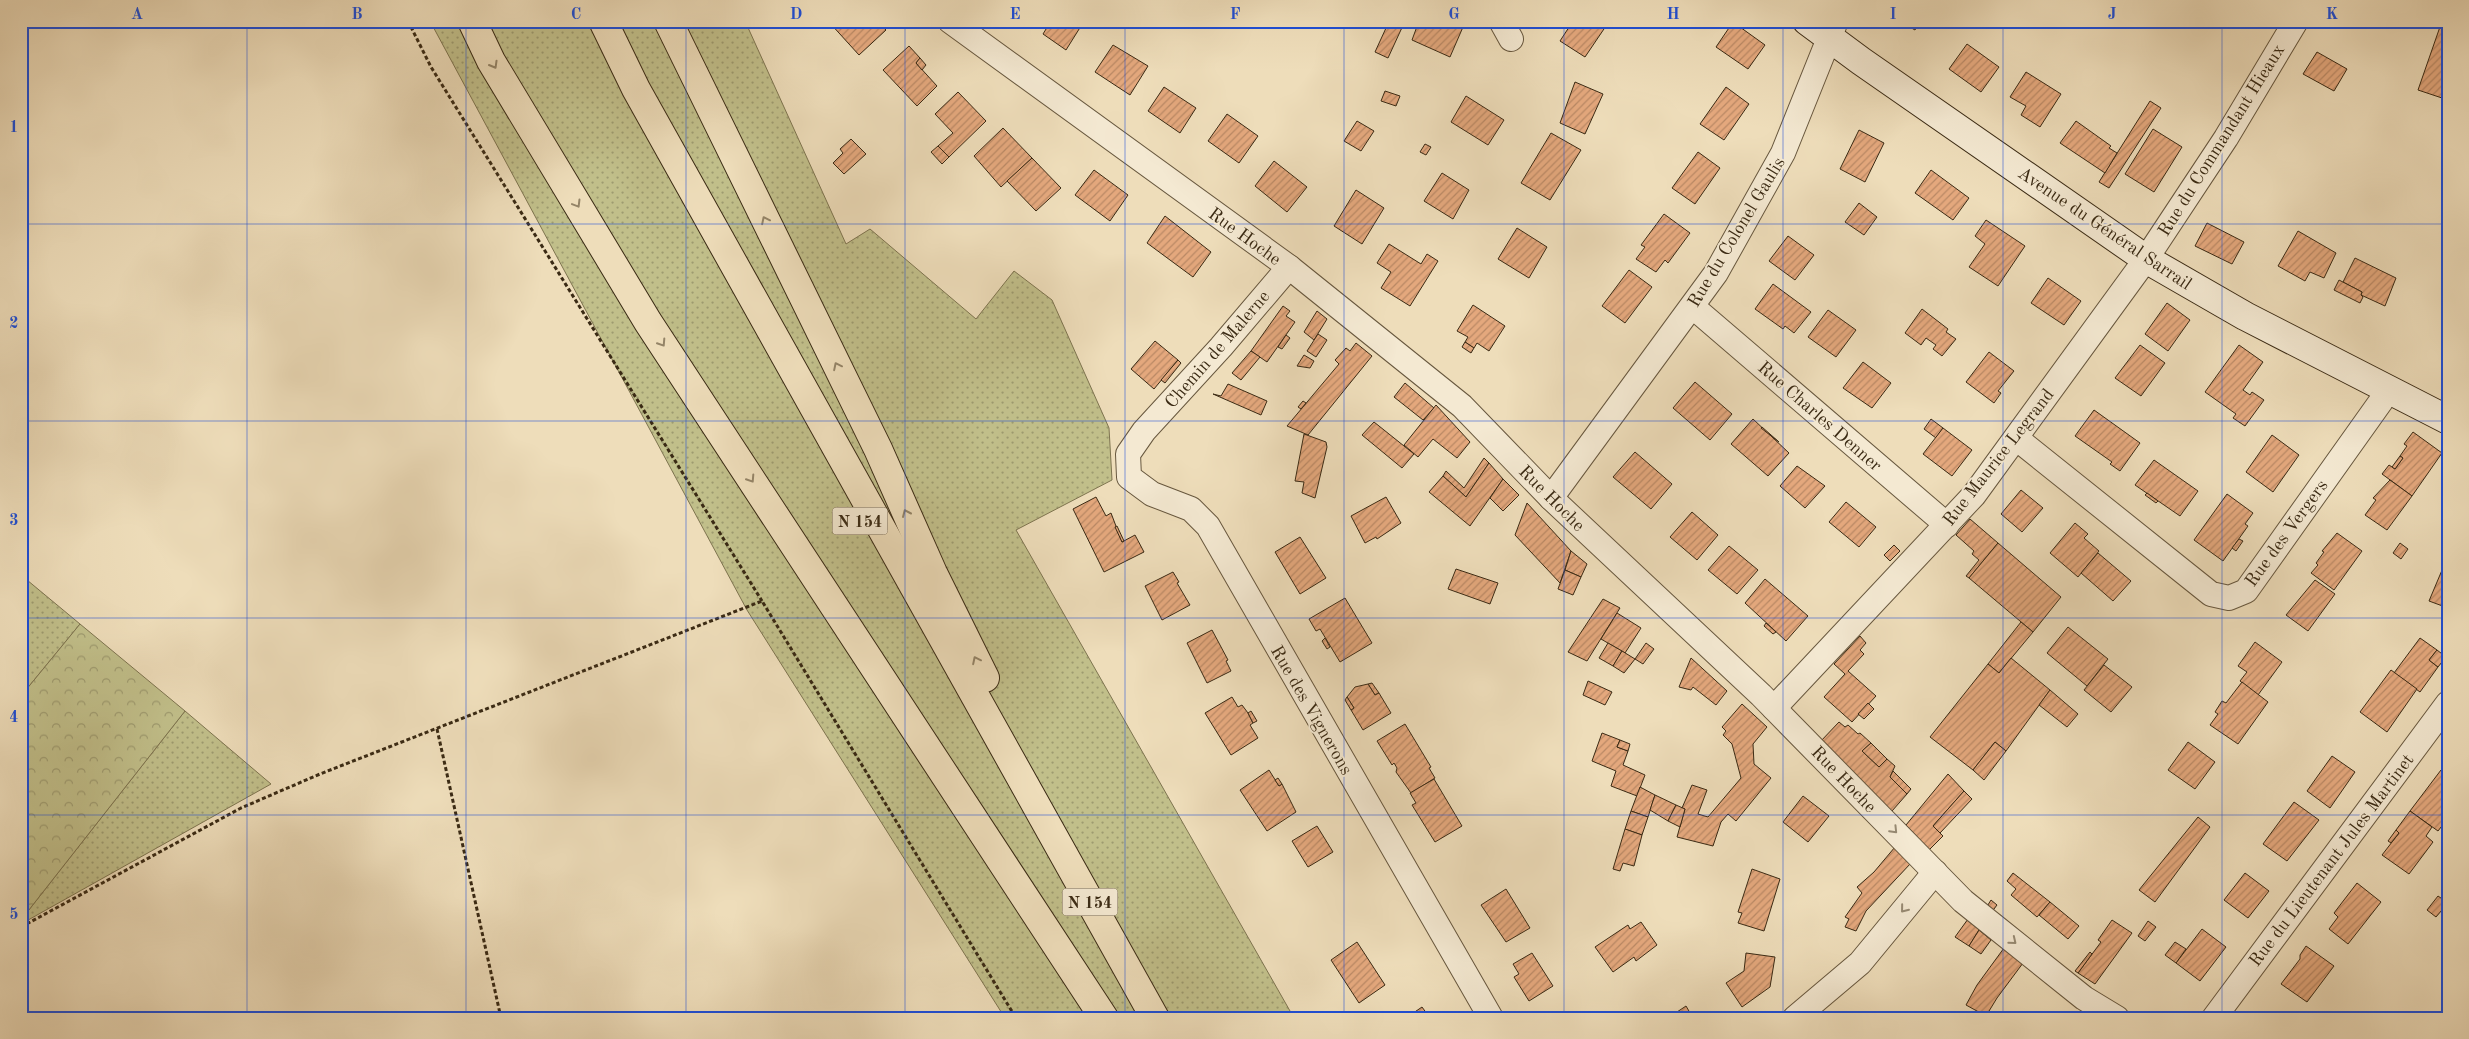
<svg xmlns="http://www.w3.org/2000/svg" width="2469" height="1039" viewBox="0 0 2469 1039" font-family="'Old Standard TT',serif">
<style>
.grass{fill:url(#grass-dots);stroke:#7e744f}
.forest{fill:url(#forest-crowns);stroke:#7e744f}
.building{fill:url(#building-hatch);stroke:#3a2a14}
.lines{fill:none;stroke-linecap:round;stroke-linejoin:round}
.street-casing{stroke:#67573e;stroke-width:26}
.secondary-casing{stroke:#3a2a14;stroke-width:30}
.primary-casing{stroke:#3a2a14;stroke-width:30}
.path{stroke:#3a2a14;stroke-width:3;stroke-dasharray:4 2.5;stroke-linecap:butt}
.street{stroke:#f4e9d2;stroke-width:24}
.secondary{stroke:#f4e9d2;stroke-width:28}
.primary{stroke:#eeddba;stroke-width:28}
.oneway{stroke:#948467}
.oneway2{stroke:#978a73}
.grid{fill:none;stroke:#1d4ed8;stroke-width:1;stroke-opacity:0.55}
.labels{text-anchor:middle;stroke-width:4;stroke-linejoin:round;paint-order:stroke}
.shield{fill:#f4e9d2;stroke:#72634d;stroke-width:1}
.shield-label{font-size:16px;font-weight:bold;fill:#3a2a14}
.street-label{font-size:18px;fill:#3a2a14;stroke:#f4e9d2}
.neatline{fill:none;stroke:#1d4ed8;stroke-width:2}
.grid-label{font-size:16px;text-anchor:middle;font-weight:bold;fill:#1d4ed8}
</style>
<defs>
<pattern id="grass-dots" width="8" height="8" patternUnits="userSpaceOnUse" patternTransform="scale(1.25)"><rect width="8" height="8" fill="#c1bf8a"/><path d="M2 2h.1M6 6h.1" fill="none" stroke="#9e9b70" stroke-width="1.8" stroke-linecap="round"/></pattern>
<pattern id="forest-crowns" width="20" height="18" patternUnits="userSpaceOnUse" patternTransform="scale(1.25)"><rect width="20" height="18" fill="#c1bf8a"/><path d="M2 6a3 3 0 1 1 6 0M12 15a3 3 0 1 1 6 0" fill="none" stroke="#9e9b70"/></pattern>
<pattern id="building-hatch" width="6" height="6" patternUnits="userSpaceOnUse" patternTransform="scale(1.25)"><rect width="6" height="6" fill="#e4a87d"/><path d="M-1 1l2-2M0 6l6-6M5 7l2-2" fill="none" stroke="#ba8965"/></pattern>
</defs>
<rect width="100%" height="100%" fill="#eeddba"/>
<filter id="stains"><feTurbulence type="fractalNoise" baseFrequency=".004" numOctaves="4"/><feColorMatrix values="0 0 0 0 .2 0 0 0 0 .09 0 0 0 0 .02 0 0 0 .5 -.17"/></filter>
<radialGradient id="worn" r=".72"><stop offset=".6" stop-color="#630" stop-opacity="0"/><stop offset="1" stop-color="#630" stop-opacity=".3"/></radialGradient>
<g class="grass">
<polygon points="430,21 745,21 846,244 870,229 976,319 1014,271 1052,300 1109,428 1112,480 1016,530 1294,1018 1005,1018 747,610"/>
<polygon points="21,575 80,624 21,696"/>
<polygon points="185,711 271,784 21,924 21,920"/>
</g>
<polygon class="forest" points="80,624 185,711 21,920 21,696"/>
<g class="building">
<polygon points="870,21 874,26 878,22 886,30 859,55 829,22"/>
<polygon points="1051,21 1074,21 1081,26 1066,50 1043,34"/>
<polygon points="1370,21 1405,21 1388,58 1375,52 1386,28"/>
<polygon points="1419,21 1450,21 1463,27 1450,57 1412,40"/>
<polygon points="1573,21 1608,23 1585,57 1560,41"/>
<polygon points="1899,21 1920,21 1915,30"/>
<polygon points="2442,21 2448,21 2448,100 2418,90"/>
<polygon points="1733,22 1765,45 1748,69 1716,47"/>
<polygon points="1967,44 1999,67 1981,92 1949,69"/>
<polygon points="1113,45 1148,66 1130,95 1095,72"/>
<polygon points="909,46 920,58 916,63 937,86 917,106 883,70"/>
<polygon points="2317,52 2347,69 2334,91 2303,74"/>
<polygon points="920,58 926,65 922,70 916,63"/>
<polygon points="2026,72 2061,94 2040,127 2021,115 2026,106 2010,97"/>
<polygon points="1575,82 1603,94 1585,134 1560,123"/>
<polygon points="1164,87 1196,108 1180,133 1148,111"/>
<polygon points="1726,87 1749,104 1724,140 1700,124"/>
<polygon points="1385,91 1400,96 1396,106 1381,101"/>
<polygon points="958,92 986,121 949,157 938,146 953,133 935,114"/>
<polygon points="1466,96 1504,120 1488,145 1451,122"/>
<polygon points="2150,101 2161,108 2109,188 2099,182"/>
<polygon points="1227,114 1258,136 1239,163 1208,141"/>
<polygon points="1357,121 1374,131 1361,151 1344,141"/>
<polygon points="2076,121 2111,146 2109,148 2117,153 2105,173 2060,143"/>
<polygon points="1003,128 1032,158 1001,187 974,156"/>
<polygon points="2153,129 2182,147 2154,192 2125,174"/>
<polygon points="1859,130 1884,143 1865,182 1840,169"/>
<polygon points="1551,133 1581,150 1550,200 1521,183"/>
<polygon points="851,139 866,154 844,174 833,163 843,153 840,149"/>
<polygon points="1425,144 1431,147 1426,155 1420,152"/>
<polygon points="938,146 949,157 942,164 931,152"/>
<polygon points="1698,152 1720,168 1695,204 1672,188"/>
<polygon points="1032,158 1061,188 1036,211 1007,181"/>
<polygon points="1274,161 1307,187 1287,212 1255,186"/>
<polygon points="1094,170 1128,195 1110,221 1075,195"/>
<polygon points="1931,170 1969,198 1953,220 1915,193"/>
<polygon points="1442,173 1469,190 1453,219 1424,201"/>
<polygon points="1356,190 1384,208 1362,244 1334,226"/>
<polygon points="1859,203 1877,217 1864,235 1845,222"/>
<polygon points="1664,214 1690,233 1668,263 1665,260 1656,272 1636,259 1645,247 1641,245"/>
<polygon points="1165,216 1211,252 1193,277 1147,243"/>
<polygon points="1986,220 2025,246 1998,286 1969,267 1985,244 1975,236"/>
<polygon points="2207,223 2244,242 2232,264 2195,246"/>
<polygon points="1517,228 1547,247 1529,278 1498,259"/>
<polygon points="2298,231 2336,253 2324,278 2310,272 2305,281 2278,266"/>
<polygon points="1788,236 1814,255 1795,280 1769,261"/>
<polygon points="1389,244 1421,264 1427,254 1438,261 1410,306 1381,288 1391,272 1377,263"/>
<polygon points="2355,258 2396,278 2385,306 2361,295 2362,292 2343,282"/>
<polygon points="1629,270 1652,287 1625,323 1602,306"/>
<polygon points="2048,278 2081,301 2064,325 2031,303"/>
<polygon points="2339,280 2362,292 2361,295 2363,297 2360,303 2334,290"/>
<polygon points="1773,284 1811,312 1794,333 1785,326 1783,329 1755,309"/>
<polygon points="2167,303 2190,320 2168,351 2145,334"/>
<polygon points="1473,305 1505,326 1489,351 1477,343 1474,348 1465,342 1468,337 1457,331"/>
<polygon points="1283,306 1290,311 1286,316 1295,322 1267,362 1251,351"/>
<polygon points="1922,309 1948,329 1946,332 1956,339 1942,356 1933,349 1936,345 1926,338 1921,345 1905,333"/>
<polygon points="1828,310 1856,330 1836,357 1808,337"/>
<polygon points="1317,311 1327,319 1314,340 1304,332"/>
<polygon points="1318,334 1327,340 1316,357 1307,351"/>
<polygon points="1286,335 1290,338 1282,349 1278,347"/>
<polygon points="1155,341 1178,360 1154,389 1131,369"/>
<polygon points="1465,342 1474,348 1471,353 1462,347"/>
<polygon points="1356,343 1372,356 1308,435 1287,426 1339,364 1335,360 1346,348 1350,351"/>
<polygon points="2140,345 2165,363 2141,396 2115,378"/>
<polygon points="2239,345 2263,362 2243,390 2250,395 2252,392 2264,400 2245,426 2233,418 2236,414 2205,392"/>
<polygon points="1251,351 1260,357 1241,380 1232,373"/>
<polygon points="1989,352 2014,371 1998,391 2001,393 1994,403 1966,382"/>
<polygon points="1304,355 1314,361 1310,368 1297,366"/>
<polygon points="1178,360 1181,363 1165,383 1161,380"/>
<polygon points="1863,362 1891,383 1872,408 1843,388"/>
<polygon points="1695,382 1732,414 1710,440 1673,408"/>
<polygon points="1405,383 1434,408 1423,420 1394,397"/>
<polygon points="1228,384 1267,401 1261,415 1213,394 1221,396"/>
<polygon points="1303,401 1306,403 1301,409 1298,407"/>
<polygon points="1436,405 1470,442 1457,458 1433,439 1418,457 1404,445"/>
<polygon points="2094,410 2140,443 2120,471 2110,464 2112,462 2075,436"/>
<polygon points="1753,419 1789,453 1768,476 1731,444"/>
<polygon points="1931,419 1943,428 1936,438 1924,429"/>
<polygon points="1374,422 1414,454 1402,468 1362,435"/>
<polygon points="1762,427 1779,442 1761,428"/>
<polygon points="1943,428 1972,450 1952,476 1923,454"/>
<polygon points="2413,432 2442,453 2412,496 2382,474 2389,465 2395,469 2403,458 2400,456 2407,446 2404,444"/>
<polygon points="1304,434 1326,442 1327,447 1315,498 1302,493 1304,482 1295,481"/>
<polygon points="2272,435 2299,455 2273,492 2246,472"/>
<polygon points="1635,452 1672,484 1651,509 1613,477"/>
<polygon points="2400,456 2403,458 2395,469 2392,467"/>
<polygon points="1484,458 1489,463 1466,497 1443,476 1446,471 1464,488"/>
<polygon points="2154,460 2198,491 2180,516 2135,485"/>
<polygon points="1489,463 1503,479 1470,526 1429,492 1443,476 1466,497"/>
<polygon points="1797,466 1825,486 1805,508 1780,486"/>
<polygon points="1503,479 1519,495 1503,511 1490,498"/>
<polygon points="2390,480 2412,496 2387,530 2365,515 2376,500 2373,498"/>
<polygon points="2021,490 2043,508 2022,532 2001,514"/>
<polygon points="2147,493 2158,501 2156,503 2145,495"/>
<polygon points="2227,494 2253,513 2245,524 2248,526 2223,561 2194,540"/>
<polygon points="1096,497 1106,516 1111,513 1122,542 1135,535 1144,552 1104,572 1073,509"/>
<polygon points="1386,497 1401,523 1377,539 1376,537 1365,543 1351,516"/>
<polygon points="1846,502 1876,527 1859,547 1829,522"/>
<polygon points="1527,503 1571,551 1560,583 1515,535"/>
<polygon points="1692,512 1718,535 1697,560 1670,537"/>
<polygon points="1970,519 1998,543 1969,578 1966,576 1979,560 1972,554 1974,551 1956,535"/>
<polygon points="2075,523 2088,534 2084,538 2099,551 2078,577 2050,553"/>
<polygon points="1117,526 1124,541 1122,542 1115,527"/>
<polygon points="2337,533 2362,551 2334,590 2311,573 2318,565 2316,563 2324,552 2322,551"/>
<polygon points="1300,537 1326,578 1300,594 1275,552"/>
<polygon points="2239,539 2243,541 2236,551 2232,548"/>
<polygon points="1998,543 2061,597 2033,632 1969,578"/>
<polygon points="2400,543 2408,549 2401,559 2393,553"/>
<polygon points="1894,545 1900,551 1890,561 1884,555"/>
<polygon points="1729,546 1758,570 1737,594 1708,570"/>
<polygon points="1571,551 1587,564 1581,577 1565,570"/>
<polygon points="2098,553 2131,581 2113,601 2081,573"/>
<polygon points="2445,563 2448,564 2448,608 2429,601"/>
<polygon points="1456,569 1498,583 1490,604 1448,589"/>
<polygon points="1565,570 1581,577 1573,595 1558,589"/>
<polygon points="1173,572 1179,582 1177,583 1190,605 1162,620 1145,586"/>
<polygon points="1765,579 1808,616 1786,641 1745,603"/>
<polygon points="2315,580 2335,594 2308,631 2286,615"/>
<polygon points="1345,598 1372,643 1340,662 1320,629 1316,631 1309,619"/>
<polygon points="1603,599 1620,608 1587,661 1568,652"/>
<polygon points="1617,613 1641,628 1625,653 1601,639"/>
<polygon points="2021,622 2033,632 1999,673 1988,664"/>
<polygon points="1766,623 1776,632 1773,634 1764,626"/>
<polygon points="2068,627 2108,659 2087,686 2047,653"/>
<polygon points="1212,630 1228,660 1226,661 1231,671 1207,683 1187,643"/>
<polygon points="1860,636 1866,643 1860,650 1864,654 1848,671 1876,696 1852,722 1824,697 1845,674 1834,664"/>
<polygon points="1325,638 1330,647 1327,649 1322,641"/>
<polygon points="2420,638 2437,650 2429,660 2438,667 2420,692 2394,673"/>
<polygon points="2255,642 2282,662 2258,695 2240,681 2247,672 2238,666"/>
<polygon points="1608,643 1622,651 1613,666 1599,658"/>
<polygon points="1646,643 1654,649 1643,664 1635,659"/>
<polygon points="2437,650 2446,657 2438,667 2429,660"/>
<polygon points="1622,651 1635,659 1624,673 1613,666"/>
<polygon points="1691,658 1727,691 1716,705 1693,687 1691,690 1679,687"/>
<polygon points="2011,658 2050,690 2006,751 1995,742 1973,770 1930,737 1988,664 1999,673"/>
<polygon points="2104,665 2132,687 2111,712 2084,690"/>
<polygon points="2391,670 2417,689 2387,732 2360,712"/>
<polygon points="1588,681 1612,692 1605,705 1583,695"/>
<polygon points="2242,682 2268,702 2238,744 2210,725 2218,714 2215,712 2222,701 2226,703"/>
<polygon points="1372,683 1379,693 1375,695 1368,684"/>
<polygon points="1368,684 1375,695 1379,693 1391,713 1363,730 1351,710 1354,708 1347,697 1355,687"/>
<polygon points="2050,690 2078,714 2067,727 2039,705"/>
<polygon points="1232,697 1238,707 1242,705 1248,713 1253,723 1250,725 1258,738 1231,755 1205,713"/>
<polygon points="1347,697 1354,708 1351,710 1345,700"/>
<polygon points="1868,703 1874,709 1864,719 1858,714"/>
<polygon points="1742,704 1767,727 1753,744 1754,764 1771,778 1736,821 1728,814 1721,822 1713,846 1677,837 1685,809 1682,808 1692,785 1707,790 1698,814 1708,817 1741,778 1732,744 1723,735 1726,731 1722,727"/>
<polygon points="1251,711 1257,721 1253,723 1248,713"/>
<polygon points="1839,722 1845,727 1848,725 1858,734 1860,733 1871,743 1862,751 1879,767 1887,759 1895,766 1890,777 1907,794 1892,811 1820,742"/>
<polygon points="1405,724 1431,767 1429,768 1435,778 1411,793 1396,772 1397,768 1394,763 1392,765 1377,741"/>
<polygon points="1602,733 1620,740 1617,747 1628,751 1623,765 1645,775 1637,796 1611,786 1616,771 1592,761"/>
<polygon points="1620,740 1630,744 1628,751 1617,747"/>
<polygon points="1995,742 2006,751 1984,780 1973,770"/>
<polygon points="2188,742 2215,762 2195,789 2168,770"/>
<polygon points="1871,743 1887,759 1879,767 1862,751"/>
<polygon points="2332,756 2355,772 2330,808 2307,791"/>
<polygon points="1269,770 1279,786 1282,784 1296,812 1267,831 1240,790"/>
<polygon points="2441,770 2448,775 2448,818 2438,831 2410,811"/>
<polygon points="1893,771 1911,789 1907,794 1890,777"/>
<polygon points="1948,774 1964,791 1933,826 1943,836 1929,850 1906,825"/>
<polygon points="1278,778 1282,784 1279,786 1275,780"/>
<polygon points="1434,779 1462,826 1435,842 1412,805 1416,803 1410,793"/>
<polygon points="1640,787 1655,795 1648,817 1631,811"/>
<polygon points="1964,791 1972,799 1940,833 1933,826"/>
<polygon points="1655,795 1676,805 1668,821 1650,810"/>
<polygon points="1803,796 1829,816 1808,842 1783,822"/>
<polygon points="2294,802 2319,820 2287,861 2263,844"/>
<polygon points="1676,805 1685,809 1680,827 1668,821"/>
<polygon points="1631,811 1648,817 1642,835 1625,829"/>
<polygon points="2410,811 2432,827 2426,836 2433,842 2409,874 2382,855 2399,833 2396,830"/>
<polygon points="2198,817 2210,827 2155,902 2139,890"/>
<polygon points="1317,826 1333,852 1308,867 1292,841"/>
<polygon points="1625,829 1642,835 1634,866 1623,863 1620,871 1613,869"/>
<polygon points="2396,830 2399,833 2391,843 2388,841"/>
<polygon points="1895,847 1911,863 1866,911 1856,931 1845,927 1849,919 1845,917 1862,893 1857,887 1874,872"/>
<polygon points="1752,869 1780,879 1764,931 1738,923 1742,913 1738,912"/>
<polygon points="2013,873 2050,902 2037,917 2011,895 2016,889 2007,881"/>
<polygon points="2245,873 2269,891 2248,918 2224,900"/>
<polygon points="2357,883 2381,902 2348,944 2329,929 2338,917 2334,913"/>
<polygon points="1506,889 1530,928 1506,942 1481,905"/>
<polygon points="2438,896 2448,903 2436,917 2427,910"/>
<polygon points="1991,900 1997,905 1991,913 1986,908"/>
<polygon points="2050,902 2079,926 2068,939 2039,915"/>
<polygon points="1968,919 1979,930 1969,946 1955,937"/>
<polygon points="2112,920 2132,933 2095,984 2078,973 2101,942 2098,940"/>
<polygon points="2148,921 2156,927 2145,941 2138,936"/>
<polygon points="1641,922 1657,945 1636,961 1634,957 1613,972 1595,947 1628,925 1630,929"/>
<polygon points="2202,929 2226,947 2200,981 2176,963"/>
<polygon points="1979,930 1991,940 1981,954 1969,946"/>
<polygon points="1357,942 1385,985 1359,1003 1331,960"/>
<polygon points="2175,942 2186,949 2176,963 2165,955"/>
<polygon points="2306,946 2334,966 2307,1002 2281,984 2300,959 2300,955"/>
<polygon points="2004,948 2023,963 1997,998 1986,1016 1966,1005 1977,985"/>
<polygon points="2090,952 2092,954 2078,973 2075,971"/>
<polygon points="1532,953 1553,986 1529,1001 1514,977 1519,974 1513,964"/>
<polygon points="1746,953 1775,957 1770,987 1742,1007 1726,983 1744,971"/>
<polygon points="1686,1006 1693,1018 1668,1018"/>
<polygon points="1422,1007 1430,1018 1406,1018"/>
</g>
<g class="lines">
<defs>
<g id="street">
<polyline points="950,21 1289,267 1462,406 1551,498 1761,695 1963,901 2084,998 2117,1018"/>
<polyline points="1501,21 1511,39"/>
<polyline points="1289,267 1221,347 1144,431 1128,454 1129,477 1152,494 1191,509 1208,526 1491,1018"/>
<polyline points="1693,307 1947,525"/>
<polyline points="2016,438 2211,594 2229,598 2246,591 2389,390"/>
<polyline points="1551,498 1716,273 1783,153 1836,21"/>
<polyline points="1774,708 1974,495 2146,259 2226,138 2296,21"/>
<polyline points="1795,1018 1860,963 1935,872"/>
<polyline points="2214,1018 2448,703"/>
</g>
<polyline id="secondary" points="1807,21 1861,61 2146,259 2245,316 2448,420"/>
<g id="primary">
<polyline points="472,21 491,61 648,322 1104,1018"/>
<polyline points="603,21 636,89 1155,1018"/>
<polyline points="668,21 878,449 933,573 985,678"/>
</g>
</defs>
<use href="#street" class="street-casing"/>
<use href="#secondary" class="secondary-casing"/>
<use href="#primary" class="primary-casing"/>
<g class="path">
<polyline points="408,21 431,67 762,601"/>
<polyline points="437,729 501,1018"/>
<polyline points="21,927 241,808 320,774 762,601 1016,1018"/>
</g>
<use href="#street" class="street"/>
<use href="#secondary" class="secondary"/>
<use href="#primary" class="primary"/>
</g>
<defs><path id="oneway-chevron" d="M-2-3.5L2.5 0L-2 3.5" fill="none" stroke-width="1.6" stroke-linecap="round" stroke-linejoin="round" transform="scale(1.25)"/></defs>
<g class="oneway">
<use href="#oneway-chevron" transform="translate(494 65) rotate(60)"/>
<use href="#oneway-chevron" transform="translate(577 204) rotate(59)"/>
<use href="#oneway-chevron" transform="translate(765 220) rotate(-116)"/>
<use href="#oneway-chevron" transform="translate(662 343) rotate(57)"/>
<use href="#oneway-chevron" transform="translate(837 366) rotate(-116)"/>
<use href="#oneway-chevron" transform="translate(751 479) rotate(57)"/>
<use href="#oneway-chevron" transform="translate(906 513) rotate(-114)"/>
<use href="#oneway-chevron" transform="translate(976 660) rotate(-116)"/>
</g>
<g class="oneway2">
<use href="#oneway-chevron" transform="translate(1894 830) rotate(46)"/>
<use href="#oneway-chevron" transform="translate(1904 909) rotate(129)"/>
<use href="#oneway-chevron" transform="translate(2013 941) rotate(39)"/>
</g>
<path class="grid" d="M247,21V1018M466,21V1018M686,21V1018M905,21V1018M1125,21V1018M1344,21V1018M1564,21V1018M1783,21V1018M2003,21V1018M2222,21V1018M21,224H2448M21,421H2448M21,618H2448M21,815H2448"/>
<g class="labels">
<g class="shield">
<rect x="832.5" y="507.5" width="55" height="27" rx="4"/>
<rect x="1062.5" y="888.5" width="55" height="27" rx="4"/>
</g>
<g class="shield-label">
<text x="860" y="527">N 154</text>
<text x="1090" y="908">N 154</text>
</g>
<g class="street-label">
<text transform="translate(2221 140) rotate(-58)" y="6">Rue du Commandant Hieaux</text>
<text transform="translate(2105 228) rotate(34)" y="6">Avenue du Général Sarrail</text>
<text transform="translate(1736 232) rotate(-59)" y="6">Rue du Colonel Gaulis</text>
<text transform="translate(1245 236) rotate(36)" y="6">Rue Hoche</text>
<text transform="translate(1217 349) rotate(-49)" y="6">Chemin de Malerne</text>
<text transform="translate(1820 416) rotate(41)" y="6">Rue Charles Denner</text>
<text transform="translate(1998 457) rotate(-52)" y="6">Rue Maurice Legrand</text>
<text transform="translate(1552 498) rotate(45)" y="6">Rue Hoche</text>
<text transform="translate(2286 533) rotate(-54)" y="6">Rue des Vergers</text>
<text transform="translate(1312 710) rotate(60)" y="6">Rue des Vignerons</text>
<text transform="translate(1844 779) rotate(46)" y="6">Rue Hoche</text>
<text transform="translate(2331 860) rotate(-53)" y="6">Rue du Lieutenant Jules Martinet</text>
</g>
</g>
<rect width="2469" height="1039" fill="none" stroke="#eeddba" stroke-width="55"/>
<rect x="28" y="28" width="2414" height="984" class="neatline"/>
<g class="grid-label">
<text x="137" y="19">A</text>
<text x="357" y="19">B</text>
<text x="576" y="19">C</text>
<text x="796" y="19">D</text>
<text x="1015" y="19">E</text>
<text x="1235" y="19">F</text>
<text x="1454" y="19">G</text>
<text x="1673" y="19">H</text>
<text x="1893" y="19">I</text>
<text x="2112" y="19">J</text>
<text x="2332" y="19">K</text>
<text x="14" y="132">1</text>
<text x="14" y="328">2</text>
<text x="14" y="525">3</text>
<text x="14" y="722">4</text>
<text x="14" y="919">5</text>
</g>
<rect width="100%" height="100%" filter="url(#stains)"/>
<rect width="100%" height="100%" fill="url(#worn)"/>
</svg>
